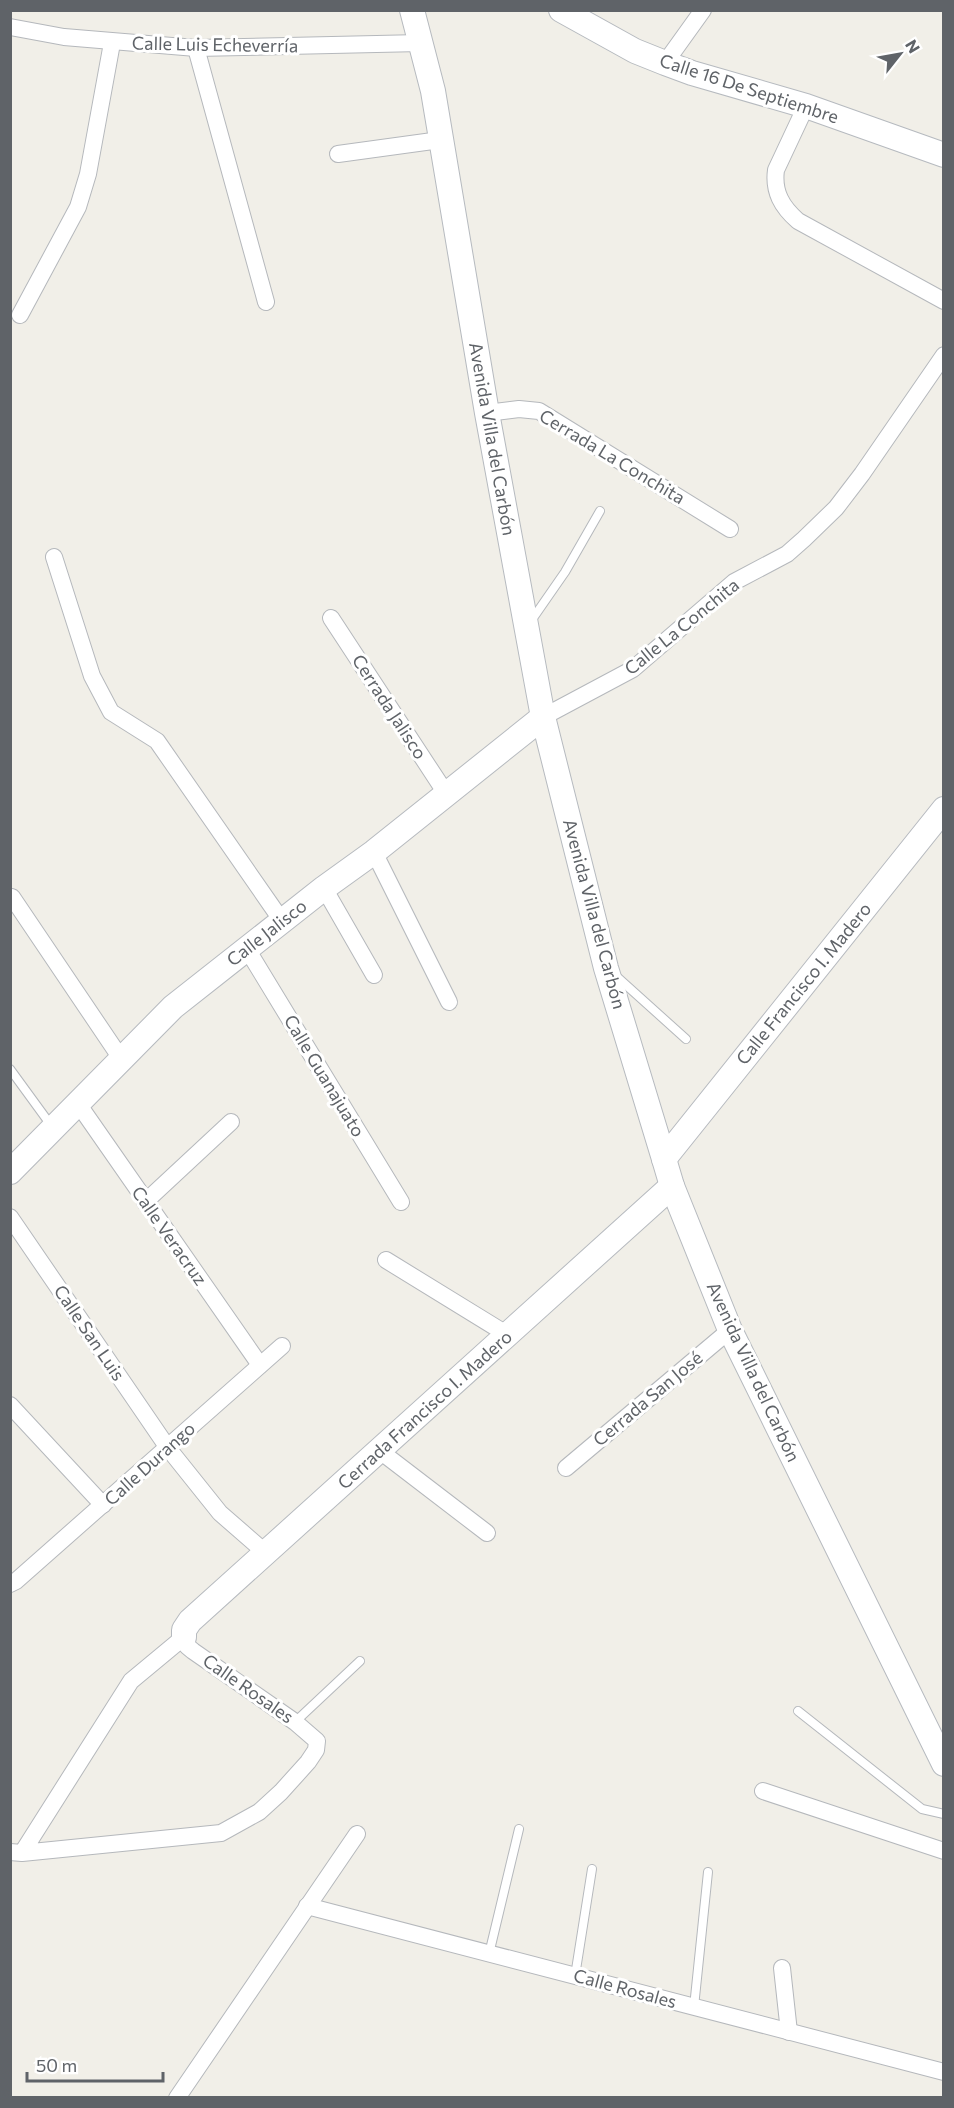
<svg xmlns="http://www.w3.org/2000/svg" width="954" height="2108" viewBox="0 0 954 2108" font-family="Commissioner,sans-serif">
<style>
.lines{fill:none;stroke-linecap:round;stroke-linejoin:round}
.lane-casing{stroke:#b5b8bc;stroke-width:10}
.street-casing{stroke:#b5b8bc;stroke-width:18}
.secondary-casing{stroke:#b6babf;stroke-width:26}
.lane{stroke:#fff;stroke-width:8}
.street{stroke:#fff;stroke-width:16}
.secondary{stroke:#fff;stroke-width:24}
.labels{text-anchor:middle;stroke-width:6;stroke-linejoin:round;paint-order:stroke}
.street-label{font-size:18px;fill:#5f6368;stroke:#fff}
</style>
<rect width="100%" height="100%" fill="#f1efe8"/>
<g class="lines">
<defs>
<g id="lane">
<polyline points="531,621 565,572 600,511"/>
<polyline points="616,976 686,1039"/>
<polyline points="10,1069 53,1128"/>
<polyline points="798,1711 922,1809 944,1814"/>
<polyline points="295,1722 360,1661"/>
<polyline points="489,1954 519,1829"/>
<polyline points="575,1976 592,1869"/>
<polyline points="694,2007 708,1872"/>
</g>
<g id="street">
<polyline points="10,27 64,37 196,48 421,43"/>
<polyline points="196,48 266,302"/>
<polyline points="665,63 703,10"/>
<path d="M806,106L776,170C773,192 782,207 798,221L944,301"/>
<polyline points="338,154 440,140"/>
<polyline points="20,315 78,207 88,174 112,43"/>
<polyline points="487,413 519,409 539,411 730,529"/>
<polyline points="54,557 92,676 111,712 157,741 282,921"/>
<polyline points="331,618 447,795"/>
<polyline points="543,717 633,669 734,582 787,554 804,539 836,508 862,474 944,355"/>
<polyline points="374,852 449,1002"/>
<polyline points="324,888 374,975"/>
<polyline points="12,897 122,1060"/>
<polyline points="247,949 401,1202"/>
<polyline points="79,1105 260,1365"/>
<polyline points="145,1202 231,1122"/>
<polyline points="10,1217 168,1448 220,1513 266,1553"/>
<polyline points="386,1260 508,1335"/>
<polyline points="10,1405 103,1505"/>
<polyline points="380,1451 487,1533"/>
<polyline points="566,1468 730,1330"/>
<polyline points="10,1584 16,1581 282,1346"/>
<polyline points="763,1791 944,1851"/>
<polyline points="10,1852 22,1853 221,1833 259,1812 281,1792 308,1762 316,1750 317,1741 295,1722 193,1651 187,1646 184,1637 131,1681 22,1853"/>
<polyline points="307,1906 944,2072"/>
<polyline points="782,1968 789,2032"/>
<polyline points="177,2098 357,1834"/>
</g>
<g id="secondary">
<polyline points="412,10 433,91 487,413 543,717 606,968 664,1159 672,1186 730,1330 944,1764"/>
<polyline points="561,10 635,51 665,63 692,73 806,106 944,155"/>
<polyline points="664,1159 944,809"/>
<polyline points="10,1172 173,1007 324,888 374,852 543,717"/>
<polyline points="184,1637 184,1630 190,1621 672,1186"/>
</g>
</defs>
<use href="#lane" class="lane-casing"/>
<use href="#street" class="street-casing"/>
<use href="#secondary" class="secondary-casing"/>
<use href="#lane" class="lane"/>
<use href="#street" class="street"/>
<use href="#secondary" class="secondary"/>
</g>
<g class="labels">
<g class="street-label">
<text transform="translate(215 45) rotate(1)" y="6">Calle Luis Echeverría</text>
<text transform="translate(749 89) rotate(18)" y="6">Calle 16 De Septiembre</text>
<text transform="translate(492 439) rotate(80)" y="6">Avenida Villa del Carbón</text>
<text transform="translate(612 457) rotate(31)" y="6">Cerrada La Conchita</text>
<text transform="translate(682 627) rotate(-39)" y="6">Calle La Conchita</text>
<text transform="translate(389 707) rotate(57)" y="6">Cerrada Jalisco</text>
<text transform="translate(594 914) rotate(75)" y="6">Avenida Villa del Carbón</text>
<text transform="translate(267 933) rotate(-38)" y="6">Calle Jalisco</text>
<text transform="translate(804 984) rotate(-51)" y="6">Calle Francisco I. Madero</text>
<text transform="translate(324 1076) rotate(59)" y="6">Calle Guanajuato</text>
<text transform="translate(169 1236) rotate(55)" y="6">Calle Veracruz</text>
<text transform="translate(89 1333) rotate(56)" y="6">Calle San Luis</text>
<text transform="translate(753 1372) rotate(65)" y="6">Avenida Villa del Carbón</text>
<text transform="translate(648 1399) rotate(-40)" y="6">Cerrada San José</text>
<text transform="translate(425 1410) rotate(-42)" y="6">Cerrada Francisco I. Madero</text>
<text transform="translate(150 1464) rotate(-42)" y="6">Calle Durango</text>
<text transform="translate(248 1689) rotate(35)" y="6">Calle Rosales</text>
<text transform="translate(625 1989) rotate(15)" y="6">Calle Rosales</text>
</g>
</g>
<rect width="954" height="2108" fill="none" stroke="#5f6368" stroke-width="24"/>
<g transform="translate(900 54) rotate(59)" stroke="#ffffff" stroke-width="4.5" paint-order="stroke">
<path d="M0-4.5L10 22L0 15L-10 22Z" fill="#5f6368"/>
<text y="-9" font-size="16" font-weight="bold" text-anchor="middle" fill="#5f6368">N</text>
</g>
<path d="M27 2072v9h136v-9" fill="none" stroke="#5f6368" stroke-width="3"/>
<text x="36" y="2072" font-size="18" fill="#5f6368" stroke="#ffffff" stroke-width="4.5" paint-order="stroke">50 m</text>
</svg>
